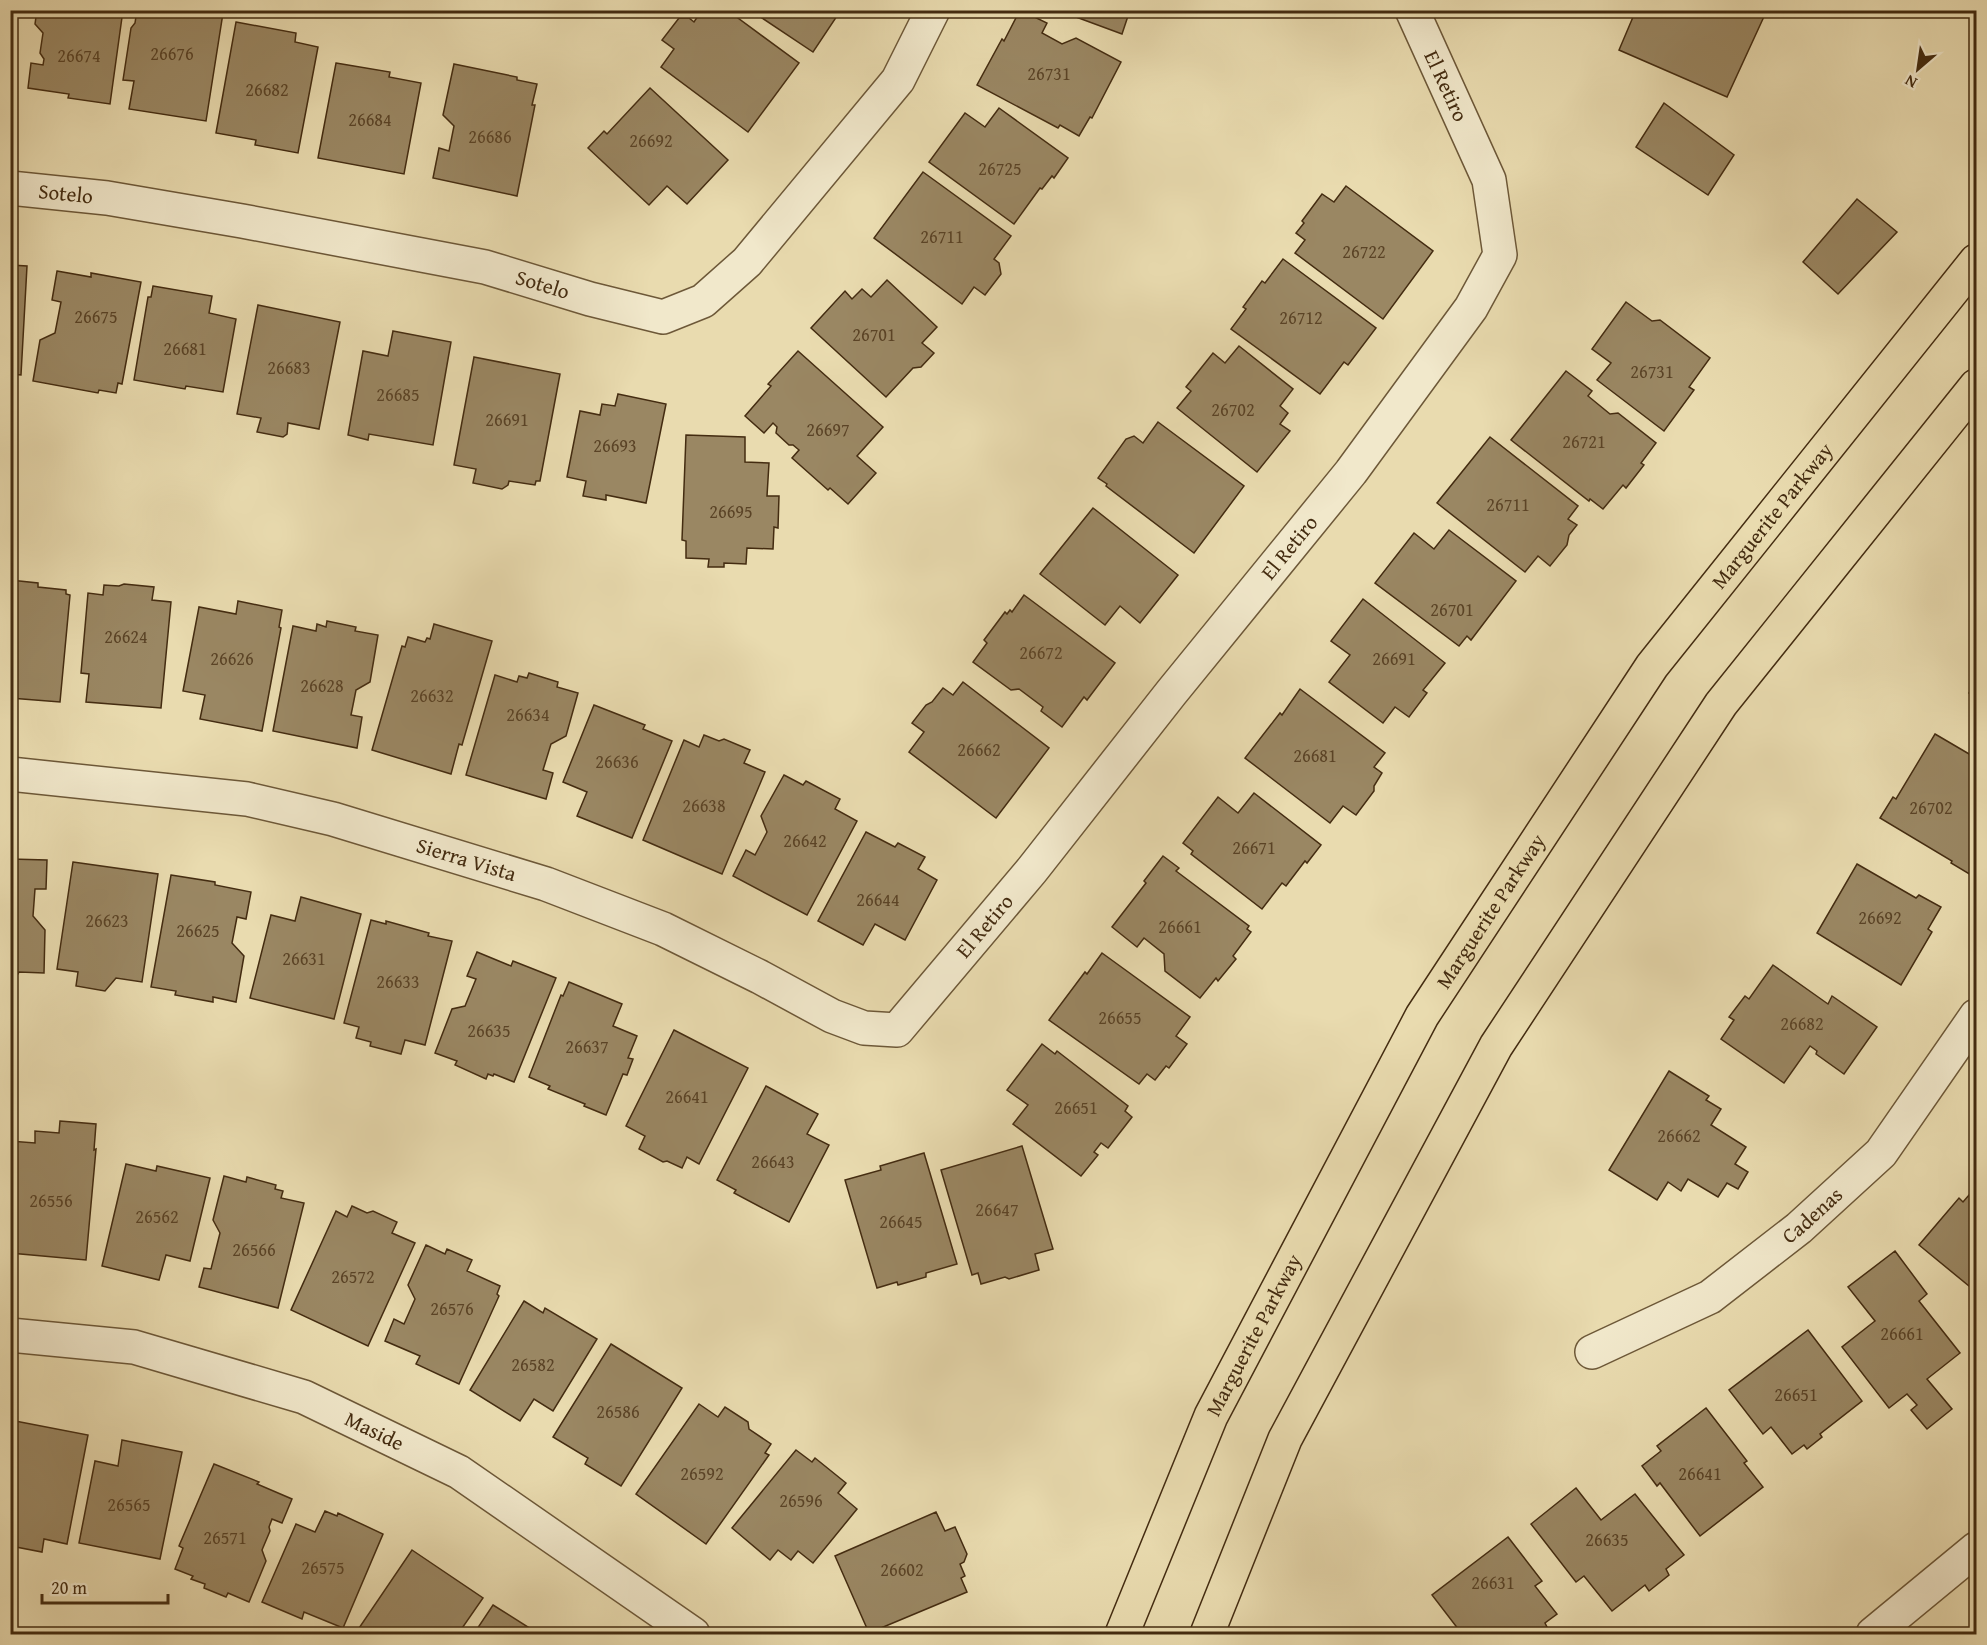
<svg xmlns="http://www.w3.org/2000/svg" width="1987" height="1645" viewBox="0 0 1987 1645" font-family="'Gentium Book Plus',serif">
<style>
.building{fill:#9a8763;stroke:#442c11;stroke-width:1.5}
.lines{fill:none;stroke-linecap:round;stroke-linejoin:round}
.minor-casing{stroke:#6d5838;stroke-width:36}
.major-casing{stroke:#442c11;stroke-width:36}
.minor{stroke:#f1e8cb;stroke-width:33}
.major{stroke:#e9dbaf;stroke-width:33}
.labels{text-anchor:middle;stroke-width:4.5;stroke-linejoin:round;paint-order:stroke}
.number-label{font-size:18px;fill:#5a4326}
.street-label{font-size:21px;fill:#442c11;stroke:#f1e8cb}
</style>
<rect width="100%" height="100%" fill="#e9dbaf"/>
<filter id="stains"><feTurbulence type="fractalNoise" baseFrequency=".00333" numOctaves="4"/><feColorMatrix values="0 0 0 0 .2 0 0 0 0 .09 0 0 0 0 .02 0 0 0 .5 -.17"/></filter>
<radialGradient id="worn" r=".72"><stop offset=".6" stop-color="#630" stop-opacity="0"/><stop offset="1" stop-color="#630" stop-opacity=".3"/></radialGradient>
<g class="building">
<polygon points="10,10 16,10 11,93 10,93"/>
<polygon points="37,10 123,10 110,104 68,98 69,94 28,88 31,63 43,65 44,59 40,53 43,33 35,24"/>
<polygon points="137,10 209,10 223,13 206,121 129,109 134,81 123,80 131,28 135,23"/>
<polygon points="702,10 727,10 799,63 748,132 661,67 674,49 662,40 679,18 689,18 694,22"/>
<polygon points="750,10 841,10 813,52"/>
<polygon points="1020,10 1047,23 1042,33 1062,44 1076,38 1121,62 1092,118 1090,117 1079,136 1060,125 1058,128 977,85 1002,39 1004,41"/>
<polygon points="1057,10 1130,10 1122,34"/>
<polygon points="1636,10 1767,10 1727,97 1619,50"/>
<polygon points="236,22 296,33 295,42 318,47 298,153 255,145 256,140 216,133"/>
<polygon points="336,63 390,72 389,77 421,83 404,174 318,158"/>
<polygon points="454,64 517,77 517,80 537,84 532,105 535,105 517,196 433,178 439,148 449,151 454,126 443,115"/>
<polygon points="650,88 728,160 687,204 667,186 649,205 588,148 604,131 607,134"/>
<polygon points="1664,103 1734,155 1708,195 1636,147"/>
<polygon points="999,108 1068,158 1054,178 1052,176 1042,189 1040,188 1014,224 929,162 965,113 985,127"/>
<polygon points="923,172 1011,236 994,259 999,263 1001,274 985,295 974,287 962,304 874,238"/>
<polygon points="1346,186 1433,251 1383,319 1295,253 1305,240 1296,233 1304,223 1302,221 1322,194 1334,202"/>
<polygon points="1857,199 1897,232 1838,294 1803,262"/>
<polygon points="1283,259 1376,328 1348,365 1344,362 1320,394 1231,329 1246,309 1243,307 1262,281 1265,283"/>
<polygon points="10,265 27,266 21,375 10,374"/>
<polygon points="57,271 91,277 91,273 141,282 122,384 118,383 116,393 99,390 98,393 33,381 40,340 55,333 61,302 52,300"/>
<polygon points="887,280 937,327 922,343 934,353 921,367 913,368 886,397 811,328 845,291 852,299 862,289 871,297"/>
<polygon points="153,286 212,296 209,313 236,319 223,392 186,386 185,389 134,380 148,297 151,297"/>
<polygon points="1626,302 1652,321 1660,320 1710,358 1689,387 1694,390 1664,431 1597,380 1611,363 1592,349"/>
<polygon points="258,305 340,322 319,429 288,423 287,434 283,437 257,432 261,418 237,414"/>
<polygon points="393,331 451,342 433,445 369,434 368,440 348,435 363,351 388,356"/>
<polygon points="1239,346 1293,389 1280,406 1288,413 1280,424 1290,431 1257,472 1177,408 1191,391 1186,387 1213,353 1225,363"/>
<polygon points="798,351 883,427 857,456 876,473 848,504 830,488 828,490 792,458 799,450 793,445 789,445 776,433 777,427 773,423 764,433 745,416 771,386 768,384"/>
<polygon points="474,357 560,374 540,481 536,481 535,485 509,481 508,485 502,489 473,483 476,469 454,465"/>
<polygon points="1566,371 1592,391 1588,396 1610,414 1618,413 1656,443 1641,463 1644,465 1626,488 1623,485 1603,509 1590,499 1589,501 1511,440"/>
<polygon points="618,394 666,404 646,503 606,495 606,500 583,496 586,481 567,477 580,411 600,415 602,404 615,406"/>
<polygon points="1158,422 1244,486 1194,553 1106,486 1107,484 1098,478 1126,439 1134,436 1143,443"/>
<polygon points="686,435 745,437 745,462 769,463 767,496 779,496 778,528 774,527 773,549 747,548 746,564 724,563 724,567 708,567 709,559 686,558 686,541 682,540"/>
<polygon points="1490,437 1578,506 1568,519 1577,525 1569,535 1567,545 1550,566 1538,556 1525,572 1437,503"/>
<polygon points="1093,508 1178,575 1140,623 1120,606 1105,625 1040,574"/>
<polygon points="1449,530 1516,581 1471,640 1467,636 1459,646 1375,583 1414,533 1434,549"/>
<polygon points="10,580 38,583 38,587 66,590 66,594 70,595 60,702 10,698"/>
<polygon points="124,584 154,587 152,600 171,602 161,708 86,702 89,674 81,673 88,593 103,595 104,585 119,586"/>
<polygon points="1024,595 1115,663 1087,700 1084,697 1062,727 1041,711 1043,707 1019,689 1011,690 973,662 987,643 984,640 1005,612 1007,614 1010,610 1012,612"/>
<polygon points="1363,599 1445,663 1423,690 1427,693 1409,717 1395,707 1383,723 1329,682 1350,655 1331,641"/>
<polygon points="238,601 282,610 279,627 281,628 262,731 200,719 205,695 183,691 199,607 236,614"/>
<polygon points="327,621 356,627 355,631 378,635 370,682 356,690 351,715 362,717 357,748 273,731 293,626 316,631 317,624 326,627"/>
<polygon points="434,624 492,641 462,745 459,744 451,774 372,750 402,646 405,647 408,637 425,642 427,638 430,639"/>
<polygon points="529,673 558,682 557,687 578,693 566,736 551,744 543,770 553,773 546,799 466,775 495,675 517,682 519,676 527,678"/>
<polygon points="1976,681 1976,698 1969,693"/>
<polygon points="963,682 1049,748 996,818 909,752 924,732 912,723 926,705 932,702 943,688 953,695"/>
<polygon points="1300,689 1385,753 1374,767 1382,773 1374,786 1374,791 1356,815 1343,806 1330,823 1245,758 1280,713 1282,715"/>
<polygon points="594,705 645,725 643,729 672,741 632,838 577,816 587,792 563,782"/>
<polygon points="1935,734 1976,758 1976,865 1971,875 1951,863 1952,861 1880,818 1893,797 1896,799"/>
<polygon points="704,735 719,741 724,739 750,750 744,763 765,772 722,874 643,840 684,740 699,747"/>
<polygon points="784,775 803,785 806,781 840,799 835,809 857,821 807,915 733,876 746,850 755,855 767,832 761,816"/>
<polygon points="1254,793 1321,845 1307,863 1305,861 1286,886 1282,883 1262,909 1191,854 1193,851 1183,843 1218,797 1238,813"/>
<polygon points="866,832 895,847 898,843 925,857 918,869 937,880 905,940 875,924 863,945 818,921"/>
<polygon points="1163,856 1179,868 1176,871 1249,926 1247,929 1251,932 1233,956 1236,959 1218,981 1216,978 1200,998 1165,971 1164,954 1144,938 1137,947 1112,927 1146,883 1144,881"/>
<polygon points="10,859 47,860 46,889 35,889 33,916 45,930 44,973 19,972 16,977 10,977"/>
<polygon points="73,862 158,874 142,982 116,978 105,991 76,986 78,972 57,969"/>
<polygon points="1857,864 1916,898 1919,895 1941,907 1928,929 1932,932 1901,985 1817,933"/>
<polygon points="171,875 215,882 215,885 251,892 246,919 237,917 232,943 244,956 236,1002 213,997 213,1002 175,995 176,991 151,987"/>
<polygon points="301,897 361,914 334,1019 250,998 271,915 295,921"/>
<polygon points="371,920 386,924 386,921 429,933 428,936 452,941 425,1045 405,1040 401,1054 370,1046 371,1042 356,1038 359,1027 344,1023"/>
<polygon points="477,952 511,966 513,961 556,978 514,1082 494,1074 493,1076 488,1074 486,1079 455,1065 457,1061 435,1053 452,1009 465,1006 476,979 467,976"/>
<polygon points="1102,953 1190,1017 1176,1036 1187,1044 1169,1068 1166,1066 1155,1080 1147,1074 1139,1084 1049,1020 1085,972 1087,974"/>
<polygon points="1773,965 1828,1004 1832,996 1877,1027 1844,1074 1816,1054 1817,1051 1810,1046 1784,1083 1721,1039 1734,1020 1729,1017 1745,996 1749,999"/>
<polygon points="569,982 622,1004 613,1026 637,1036 628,1058 633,1059 627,1075 623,1074 606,1115 584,1106 585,1104 548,1089 550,1086 529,1077 561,995 563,996"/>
<polygon points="674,1030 748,1068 699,1164 687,1157 682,1168 667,1161 663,1162 639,1149 645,1136 626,1126"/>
<polygon points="1042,1044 1055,1054 1057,1051 1128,1106 1125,1111 1132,1117 1108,1148 1101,1143 1094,1152 1098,1155 1081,1176 1013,1124 1028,1105 1007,1090"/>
<polygon points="1669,1071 1709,1096 1706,1100 1721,1109 1711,1125 1746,1147 1735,1164 1748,1172 1738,1189 1727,1183 1718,1197 1688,1179 1681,1191 1668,1182 1657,1200 1609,1170"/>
<polygon points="766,1086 818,1114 807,1134 829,1145 789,1222 734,1193 736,1190 717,1180"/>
<polygon points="60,1121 96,1124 94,1150 96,1149 86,1260 10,1253 10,1141 35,1143 35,1131 59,1133"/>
<polygon points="1022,1146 1053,1249 1035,1254 1039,1270 1009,1279 1005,1277 981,1284 978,1273 972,1275 941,1170"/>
<polygon points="924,1153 957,1264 926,1273 926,1277 898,1285 897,1282 877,1288 845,1180 881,1170 880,1166"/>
<polygon points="126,1164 156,1171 157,1166 210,1178 190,1261 166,1255 159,1280 102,1266"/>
<polygon points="224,1176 246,1182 247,1177 276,1185 275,1189 283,1191 281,1198 304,1203 278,1308 199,1287 204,1268 211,1269 220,1233 213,1220"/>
<polygon points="1976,1187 1976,1288 1971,1284 1969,1286 1919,1245 1959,1198 1963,1202"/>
<polygon points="352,1206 367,1213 373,1211 397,1222 392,1233 415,1243 368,1346 291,1310 336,1211 347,1217"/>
<polygon points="426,1245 445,1254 447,1249 472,1260 467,1271 500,1286 497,1294 499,1296 459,1384 416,1364 420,1356 385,1341 394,1319 404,1324 415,1299 408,1285"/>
<polygon points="1895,1251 1927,1294 1919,1301 1960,1353 1927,1379 1952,1409 1927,1429 1911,1410 1917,1405 1907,1394 1889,1408 1842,1347 1875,1321 1848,1287"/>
<polygon points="524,1301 543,1313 545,1308 597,1339 553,1411 534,1399 520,1421 470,1390"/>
<polygon points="1808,1330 1862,1401 1820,1434 1822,1437 1807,1449 1804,1445 1792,1454 1771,1427 1763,1434 1729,1390"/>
<polygon points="611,1344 682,1388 621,1486 585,1464 588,1458 553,1437"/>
<polygon points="699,1404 718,1417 725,1407 748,1422 749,1429 771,1444 765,1453 769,1455 706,1544 636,1494"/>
<polygon points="1706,1408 1747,1461 1744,1463 1763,1487 1700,1536 1660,1483 1657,1486 1642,1466 1661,1451 1657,1446"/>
<polygon points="10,1420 88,1435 67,1544 44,1539 42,1552 16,1547 10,1542"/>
<polygon points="122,1440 182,1452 160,1559 79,1543 95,1461 118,1466"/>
<polygon points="796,1450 812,1462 815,1458 846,1483 838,1493 857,1509 813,1563 798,1551 791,1560 778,1550 770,1560 732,1528"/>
<polygon points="214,1464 259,1482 257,1484 292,1499 282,1523 272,1519 269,1527 270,1531 262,1550 266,1561 249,1602 228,1593 226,1597 204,1588 205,1584 191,1579 193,1576 175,1569 183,1548 179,1546"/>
<polygon points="1576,1488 1601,1520 1635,1494 1684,1555 1666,1569 1669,1575 1649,1591 1645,1585 1612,1611 1584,1576 1576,1582 1531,1524"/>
<polygon points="325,1511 337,1516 338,1513 383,1534 343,1628 304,1612 302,1619 262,1602 296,1524 315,1532"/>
<polygon points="936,1512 945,1531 955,1527 967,1554 964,1562 960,1564 965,1576 961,1578 967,1592 869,1633 835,1556"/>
<polygon points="1508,1537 1542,1581 1535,1586 1557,1614 1545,1623 1547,1627 1536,1634 1462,1634 1432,1595"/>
<polygon points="412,1550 483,1598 458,1634 355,1634"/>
<polygon points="493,1605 539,1634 485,1634 477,1629"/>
</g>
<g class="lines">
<defs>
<g id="minor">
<path id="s1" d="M10,188L107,198L242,221L485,267L590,299L663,317L703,301L747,262L898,80L933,10"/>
<path id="s2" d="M10,774L247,799L333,819L546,884L663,929L760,977L832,1016L864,1028L897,1030L1032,870L1171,693L1351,472L1471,308L1500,255L1489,180L1412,10"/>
<path id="s3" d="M10,1335L134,1347L304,1397L459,1472L693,1634"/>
<path id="s4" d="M1592,1352L1710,1297L1799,1228L1881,1153L1976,1016"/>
<polyline points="1873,1634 1976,1549"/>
</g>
<g id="major">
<path id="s5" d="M1122,1634L1211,1416L1422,1016L1652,666L1976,261"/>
<polyline points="1207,1634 1285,1439 1496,1046 1721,704 1976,386"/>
</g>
</defs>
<use href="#minor" class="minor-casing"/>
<use href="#major" class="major-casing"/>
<use href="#minor" class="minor"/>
<use href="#major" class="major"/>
</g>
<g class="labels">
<g class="number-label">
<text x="172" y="60">26676</text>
<text x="79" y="62">26674</text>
<text x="1049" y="80">26731</text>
<text x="267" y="96">26682</text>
<text x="370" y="126">26684</text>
<text x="490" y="143">26686</text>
<text x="651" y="147">26692</text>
<text x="1000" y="175">26725</text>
<text x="942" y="243">26711</text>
<text x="1364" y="258">26722</text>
<text x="96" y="323">26675</text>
<text x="1301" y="324">26712</text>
<text x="874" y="341">26701</text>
<text x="185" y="355">26681</text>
<text x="289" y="374">26683</text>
<text x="1652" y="378">26731</text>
<text x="398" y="401">26685</text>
<text x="1233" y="416">26702</text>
<text x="507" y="426">26691</text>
<text x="828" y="436">26697</text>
<text x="1584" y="448">26721</text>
<text x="615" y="452">26693</text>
<text x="1508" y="511">26711</text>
<text x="731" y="518">26695</text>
<text x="1452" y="616">26701</text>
<text x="126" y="643">26624</text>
<text x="1041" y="659">26672</text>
<text x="232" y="665">26626</text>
<text x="1394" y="665">26691</text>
<text x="322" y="692">26628</text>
<text x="432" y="702">26632</text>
<text x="528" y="721">26634</text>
<text x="979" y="756">26662</text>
<text x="1315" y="762">26681</text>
<text x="617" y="768">26636</text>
<text x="704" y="812">26638</text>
<text x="1931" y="814">26702</text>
<text x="805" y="847">26642</text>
<text x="1254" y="854">26671</text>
<text x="878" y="906">26644</text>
<text x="1880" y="924">26692</text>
<text x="107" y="927">26623</text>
<text x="1180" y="933">26661</text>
<text x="198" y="937">26625</text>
<text x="304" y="965">26631</text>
<text x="398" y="988">26633</text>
<text x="1120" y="1024">26655</text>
<text x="1802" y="1030">26682</text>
<text x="489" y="1037">26635</text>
<text x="587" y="1053">26637</text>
<text x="687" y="1103">26641</text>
<text x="1076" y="1114">26651</text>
<text x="1679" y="1142">26662</text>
<text x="773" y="1168">26643</text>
<text x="51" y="1207">26556</text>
<text x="997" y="1216">26647</text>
<text x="157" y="1223">26562</text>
<text x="901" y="1228">26645</text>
<text x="254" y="1256">26566</text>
<text x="353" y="1283">26572</text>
<text x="452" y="1315">26576</text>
<text x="1902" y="1340">26661</text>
<text x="533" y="1371">26582</text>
<text x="1796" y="1401">26651</text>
<text x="618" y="1418">26586</text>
<text x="702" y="1480">26592</text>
<text x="1700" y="1480">26641</text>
<text x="801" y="1507">26596</text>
<text x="129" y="1511">26565</text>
<text x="225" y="1544">26571</text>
<text x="1607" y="1546">26635</text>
<text x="323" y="1574">26575</text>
<text x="902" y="1576">26602</text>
<text x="1493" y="1589">26631</text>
</g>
<g class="street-label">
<text transform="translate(1446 86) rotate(65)" y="7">El Retiro</text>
<text dy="7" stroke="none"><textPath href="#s1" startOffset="56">Sotelo</textPath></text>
<text dy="7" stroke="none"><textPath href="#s1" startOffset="542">Sotelo</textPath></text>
<text dy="7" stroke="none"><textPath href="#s5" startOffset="1299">Marguerite Parkway</textPath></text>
<text dy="7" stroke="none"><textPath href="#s2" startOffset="1554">El Retiro</textPath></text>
<text dy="7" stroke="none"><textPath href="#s2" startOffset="466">Sierra Vista</textPath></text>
<text dy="7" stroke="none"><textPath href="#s5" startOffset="813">Marguerite Parkway</textPath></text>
<text dy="7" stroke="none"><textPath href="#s2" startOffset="1068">El Retiro</textPath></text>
<text dy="7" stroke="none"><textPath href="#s4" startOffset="261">Cadenas</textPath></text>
<text dy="7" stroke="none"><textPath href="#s5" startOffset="327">Marguerite Parkway</textPath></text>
<text dy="7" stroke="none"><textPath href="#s3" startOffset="380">Maside</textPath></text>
</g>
</g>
<rect width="1987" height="1645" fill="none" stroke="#e9dbaf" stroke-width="36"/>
<rect x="12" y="12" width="1963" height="1621" fill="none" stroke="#442c11" stroke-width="3"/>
<rect x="18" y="18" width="1951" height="1609" fill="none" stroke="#442c11" stroke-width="1.5"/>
<g transform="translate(1918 69) rotate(209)" stroke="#f1e8cb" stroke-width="4.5" paint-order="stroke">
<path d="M0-4.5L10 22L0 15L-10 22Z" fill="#442c11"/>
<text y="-9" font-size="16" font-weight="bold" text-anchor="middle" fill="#442c11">N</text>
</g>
<path d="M42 1594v9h126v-9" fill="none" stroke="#442c11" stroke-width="3"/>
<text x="51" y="1594" font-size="18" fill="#442c11" stroke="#f1e8cb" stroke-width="4.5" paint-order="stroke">20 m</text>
<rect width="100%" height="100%" filter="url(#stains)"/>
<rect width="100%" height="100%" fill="url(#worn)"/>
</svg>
